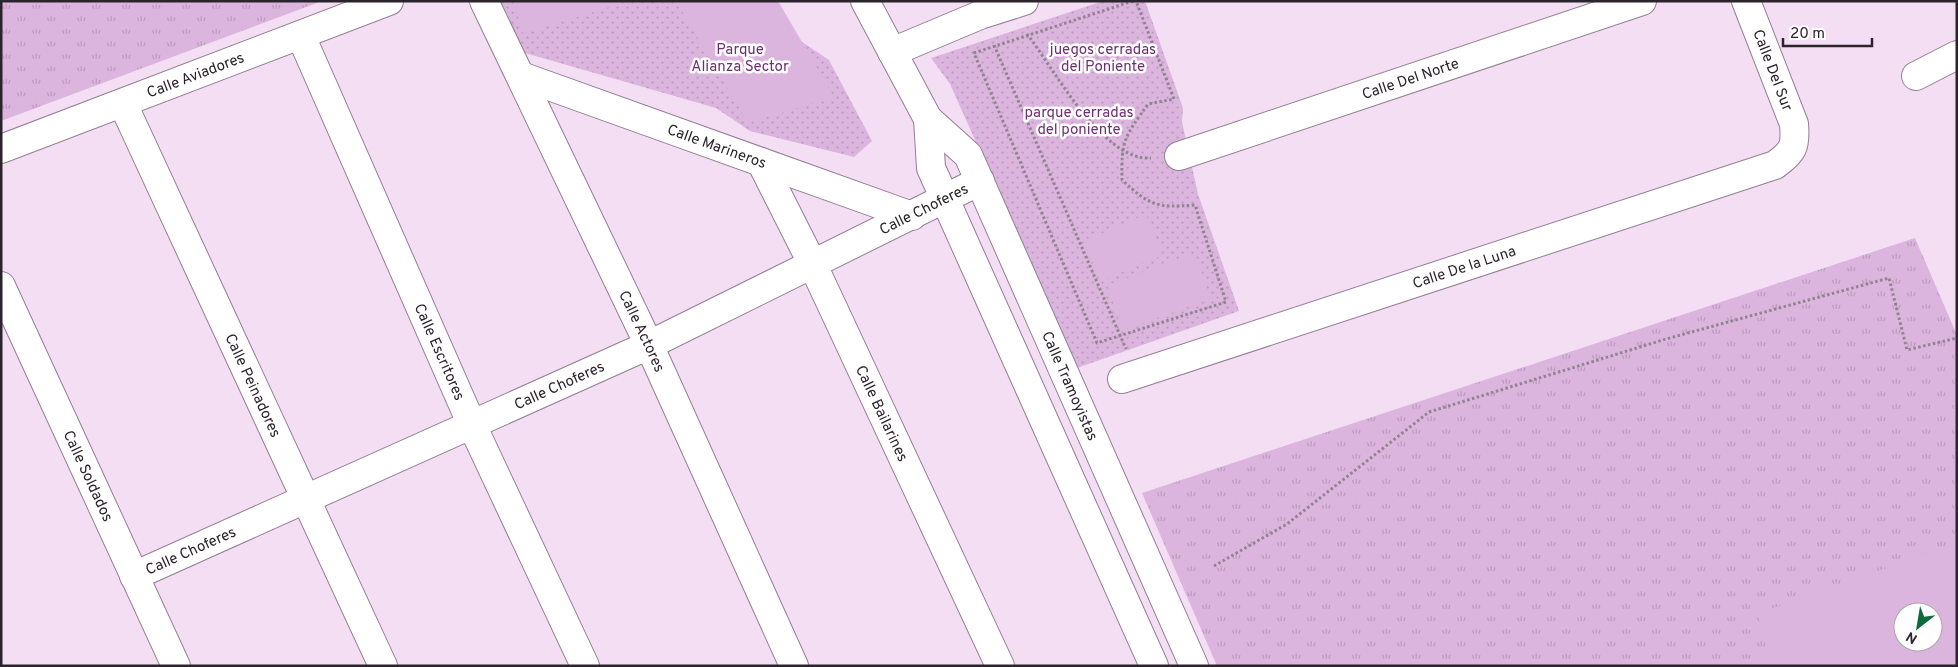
<svg xmlns="http://www.w3.org/2000/svg" width="1958" height="667" viewBox="0 0 1958 667" font-family="Overpass,sans-serif">
<style>
.grass{fill:url(#grass-tufts);fill-rule:evenodd}
.park{fill:url(#park-dots)}
.pitch{fill:#dbb5dd;fill-rule:evenodd}
.lines{fill:none;stroke-linecap:round;stroke-linejoin:round}
.minor-casing{stroke:#927f93;stroke-width:30}
.path{stroke:#928392;stroke-width:3;stroke-dasharray:2.5 2.5;stroke-linecap:butt}
.minor{stroke:#fff;stroke-width:28}
.labels{text-anchor:middle;stroke-width:5;stroke-linejoin:round;paint-order:stroke}
.park-label{font-size:15px;fill:#6f2e74;stroke:#fff}
.street-label{font-size:15px;fill:#2c242c;stroke:#fff}
</style>
<defs>
<pattern id="grass-tufts" width="24" height="20" patternUnits="userSpaceOnUse" patternTransform="scale(1.25)"><rect width="24" height="20" fill="#dbb5dd"/><path d="M3 7l-1-3M5 7V3M7 7l1-3M15 17l-1-3M17 17v-4M19 17l1-3" fill="none" stroke="#bc9cbe"/></pattern>
<pattern id="park-dots" width="8" height="8" patternUnits="userSpaceOnUse" patternTransform="scale(1.25)"><rect width="8" height="8" fill="#dbb5dd"/><path d="M2 2h.1M6 6h.1" fill="none" stroke="#bc9cbe" stroke-width="1.8" stroke-linecap="round"/></pattern>
</defs>
<rect width="100%" height="100%" fill="#f4def4"/>
<g class="grass">
<polygon points="1,1 322,1 1,121"/>
<path d="M1915,238L1957,335V666H1217L1142,493ZM1903,612H1933V642H1903Z"/>
</g>
<g class="park">
<polygon points="495,1 772,1 793,36 829,60 872,141 854,157 750,131 716,108 518,51"/>
<polygon points="1103,1 1145,1 1183,108 1182,122 1198,194 1239,311 1077,368 950,84 931,58"/>
</g>
<g class="pitch">
<polygon points="513,1 618,1 619,4 523,34"/>
<polygon points="676,1 778,1 834,97 748,123"/>
<polygon points="1146,214 1163,255 1101,281 1084,241"/>
<polygon points="1195,253 1211,299 1123,330 1107,285"/>
<path d="M1957,543V666H1775L1757,614ZM1903,612H1933V642H1903Z"/>
</g>
<g class="lines">
<defs>
<g id="minor">
<path id="s1" d="M484,1L649,345L794,666"/>
<path id="s2" d="M865,1L928,119L968,155L1194,666"/>
<path id="s3" d="M301,36L472,425L585,666"/>
<polyline points="892,52 980,15 1024,1"/>
<path id="s4" d="M521,76L912,216"/>
<polyline points="1916,76 1957,55"/>
<path id="s5" d="M123,104L383,666"/>
<polyline points="928,119 931,168 1154,666"/>
<path id="s6" d="M1,149L389,1"/>
<path id="s7" d="M1179,156L1642,1"/>
<path id="s8" d="M761,162L812,263L1000,666"/>
<path id="s9" d="M1,286L176,666"/>
<path id="s10" d="M1122,379L1775,165C1793,152 1796,147 1794,124L1746,1"/>
<path id="s11" d="M134,576L649,345L980,181"/>
</g>
</defs>
<use href="#minor" class="minor-casing"/>
<g class="path">
<path d="M1133,1L974,53L1097,343L1226,302L1195,205C1157,208 1150,206 1122,180C1121,139 1125,137 1148,104L1174,99L1136,1"/>
<path d="M1027,34C1053,67 1103,162 1151,158"/>
<polyline points="994,45 1126,349"/>
<polyline points="1214,566 1287,524 1429,412 1666,339 1889,278 1907,350 1957,338"/>
</g>
<use href="#minor" class="minor"/>
</g>
<g class="labels">
<g class="park-label">
<text x="740" y="54">Parque<tspan x="740" dy="17">Alianza Sector</tspan></text>
<text x="1103" y="54">juegos cerradas<tspan x="1103" dy="17">del Poniente</tspan></text>
<text x="1079" y="117">parque cerradas<tspan x="1079" dy="17">del poniente</tspan></text>
</g>
<g class="street-label">
<text transform="translate(1773 70) rotate(69)" y="5">Calle Del Sur</text>
<text dy="5" stroke="none"><textPath href="#s6" startOffset="208">Calle Aviadores</textPath></text>
<text dy="5" stroke="none"><textPath href="#s7" startOffset="244">Calle Del Norte</textPath></text>
<text dy="5" stroke="none"><textPath href="#s4" startOffset="208">Calle Marineros</textPath></text>
<text dy="5" stroke="none"><textPath href="#s11" startOffset="871">Calle Choferes</textPath></text>
<text dy="5" stroke="none"><textPath href="#s10" startOffset="360">Calle De la Luna</textPath></text>
<text dy="5" stroke="none"><textPath href="#s1" startOffset="366">Calle Actores</textPath></text>
<text dy="5" stroke="none"><textPath href="#s3" startOffset="345">Calle Escritores</textPath></text>
<text dy="5" stroke="none"><textPath href="#s5" startOffset="310">Calle Peinadores</textPath></text>
<text dy="5" stroke="none"><textPath href="#s11" startOffset="466">Calle Choferes</textPath></text>
<text dy="5" stroke="none"><textPath href="#s2" startOffset="440">Calle Tramoyistas</textPath></text>
<text dy="5" stroke="none"><textPath href="#s8" startOffset="279">Calle Bailarines</textPath></text>
<text dy="5" stroke="none"><textPath href="#s9" startOffset="209">Calle Soldados</textPath></text>
<text dy="5" stroke="none"><textPath href="#s11" startOffset="62">Calle Choferes</textPath></text>
</g>
</g>
<rect width="1958" height="667" fill="none" stroke="#2c242c" stroke-width="5"/>
<g transform="translate(1918 627) rotate(211)"><circle r="24" fill="#ffffff" stroke="#aba7ab"/>
<path d="M0-4L9 19L0 12L-9 19Z" fill="#0f693d"/>
<text y="-8" font-size="14" font-weight="bold" text-anchor="middle" fill="#2c242c">N</text>
</g>
<path d="M1783 38v8h89v-8" fill="none" stroke="#2c242c" stroke-width="2.5"/>
<text x="1790" y="38" font-size="15" fill="#2c242c" stroke="#ffffff" stroke-width="4" paint-order="stroke">20 m</text>
</svg>
